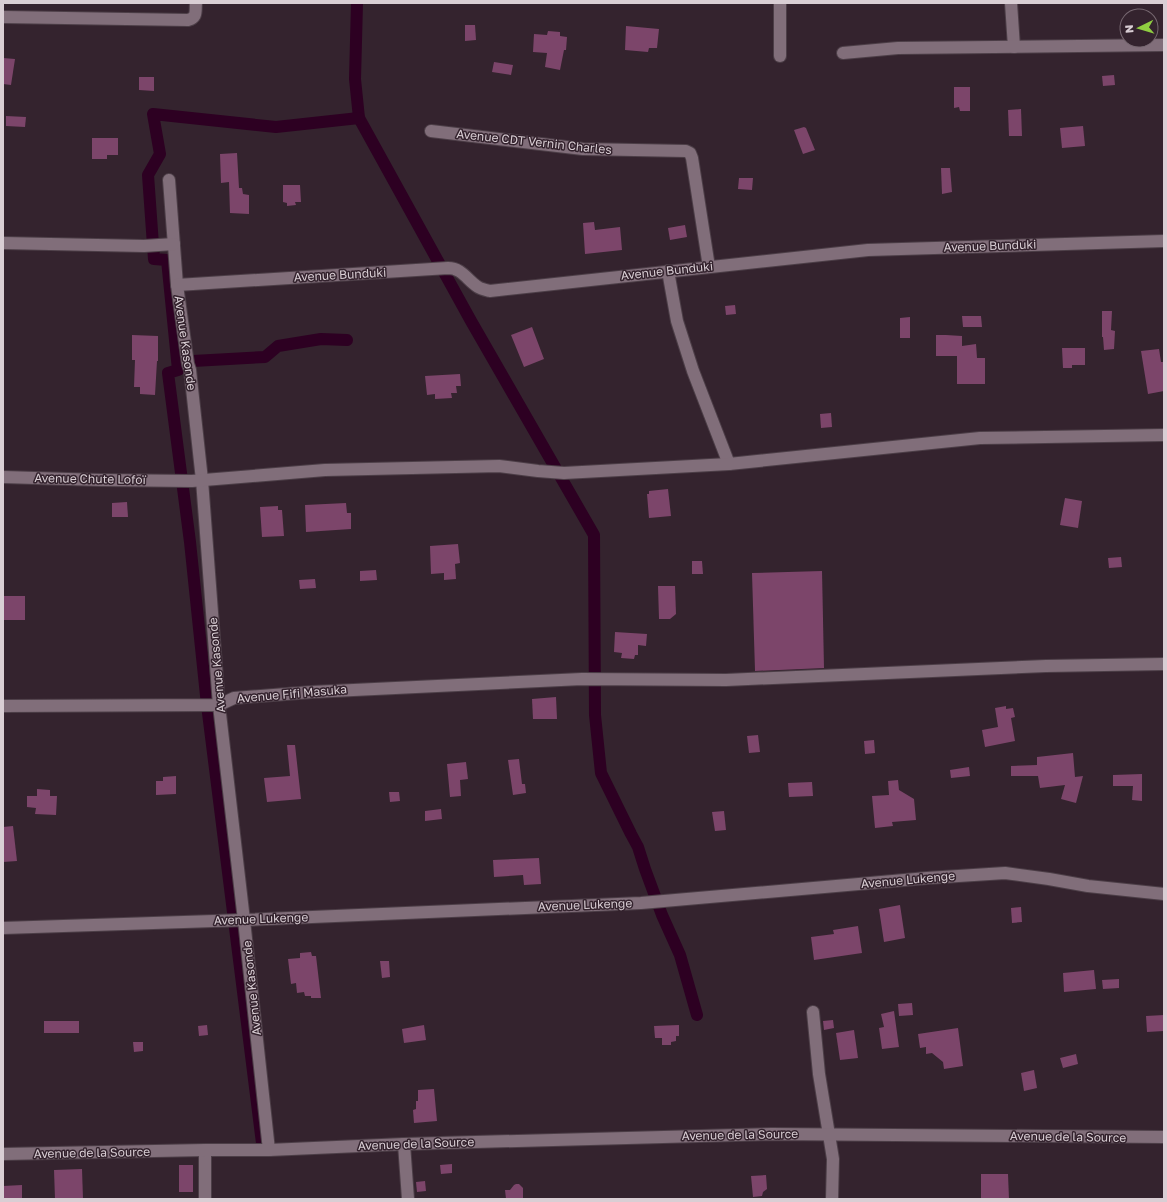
<svg xmlns="http://www.w3.org/2000/svg" width="1167" height="1202" viewBox="0 0 1167 1202" font-family="'Golos Text',sans-serif">
<style>
.lines{fill:none;stroke-linecap:round;stroke-linejoin:round}
.canal{stroke:#2d0022;stroke-width:12}
.building{fill:#7c456a}
.minor-casing{stroke:#4c3e47;stroke-width:14}
.minor{stroke:#816e7a;stroke-width:12}
.labels{text-anchor:middle;stroke-width:3;stroke-linejoin:round;paint-order:stroke}
.street-label{font-size:12px;fill:#d9ced4;stroke:#34232e}
</style>
<rect width="100%" height="100%" fill="#34232e"/>
<g class="lines">
<g class="canal">
<polyline points="357,3 355,79 359,118 471,321 594,535 595,715 601,773 631,834 638,847 645,869 662,915 680,955 697,1015"/>
<polyline points="179,369 193,361 265,357 278,346 321,339 347,340"/>
<polyline points="262,1143 207,705 190,542 168,373 178,370 167,260 154,259 148,175 160,154 153,114 276,127 359,118"/>
</g>
</g>
<g class="building">
<polygon points="465,25 475,25 476,40 465,41"/>
<polygon points="626,26 659,29 657,48 649,48 648,52 625,50"/>
<polygon points="548,31 560,32 560,36 567,37 566,50 564,50 560,70 545,67 547,53 533,52 534,34 547,35"/>
<polygon points="3,58 15,59 11,85 3,84"/>
<polygon points="494,62 513,65 511,75 492,72"/>
<polygon points="1114,75 1115,85 1103,86 1102,76"/>
<polygon points="139,77 154,77 154,91 139,90"/>
<polygon points="954,87 970,87 970,111 960,111 959,107 954,108"/>
<polygon points="1021,109 1022,136 1009,136 1008,110"/>
<polygon points="6,116 26,117 25,127 6,126"/>
<polygon points="1083,126 1085,146 1062,148 1060,128"/>
<polygon points="804,127 806,128 815,150 803,154 794,130"/>
<polygon points="92,138 118,138 118,155 107,155 107,159 92,159"/>
<polygon points="237,153 239,188 242,188 243,194 249,195 249,214 230,213 229,182 221,183 220,154"/>
<polygon points="941,168 950,168 952,192 942,194"/>
<polygon points="739,178 753,178 752,190 738,189"/>
<polygon points="283,185 300,185 301,202 295,202 296,205 287,206 287,203 283,202"/>
<polygon points="594,222 595,230 620,227 622,250 585,254 583,223"/>
<polygon points="685,225 687,237 670,240 668,228"/>
<polygon points="735,305 736,314 726,315 725,306"/>
<polygon points="1102,311 1112,311 1111,330 1115,331 1114,349 1104,350 1103,337 1102,337"/>
<polygon points="962,316 981,316 982,327 963,327"/>
<polygon points="910,317 910,338 900,338 900,318"/>
<polygon points="532,327 544,359 524,367 511,335"/>
<polygon points="132,335 158,336 158,361 157,361 155,395 140,394 140,387 134,387 135,360 132,360"/>
<polygon points="936,335 946,335 962,336 962,346 976,344 977,358 985,358 985,384 957,384 957,356 936,356"/>
<polygon points="1062,348 1085,348 1085,365 1072,365 1072,368 1063,368"/>
<polygon points="1159,349 1161,362 1164,362 1164,391 1148,394 1141,351"/>
<polygon points="460,374 461,386 456,386 457,393 451,393 452,398 435,399 435,394 427,395 425,376"/>
<polygon points="831,413 832,427 821,428 820,414"/>
<polygon points="668,489 671,516 649,518 647,494 649,494 649,491"/>
<polygon points="1065,498 1082,501 1078,528 1060,525"/>
<polygon points="127,502 128,517 112,517 112,503"/>
<polygon points="346,503 347,513 351,513 351,529 306,532 305,505"/>
<polygon points="278,506 278,510 282,510 284,536 262,537 260,507"/>
<polygon points="458,544 460,563 455,564 456,579 444,580 444,573 431,574 430,546"/>
<polygon points="1121,557 1122,567 1109,568 1108,558"/>
<polygon points="692,561 702,561 703,574 692,574"/>
<polygon points="376,570 377,580 360,581 360,571"/>
<polygon points="822,571 824,668 755,671 752,573"/>
<polygon points="315,579 316,588 300,589 299,580"/>
<polygon points="658,586 675,586 676,614 670,619 659,619"/>
<rect x="3" y="596" width="22" height="24"/>
<polygon points="615,632 647,634 646,646 638,645 638,655 635,655 634,659 621,658 622,653 614,652"/>
<polygon points="556,697 557,719 533,719 532,699"/>
<polygon points="1006,706 1006,709 1013,708 1015,717 1011,718 1015,741 985,747 982,730 998,727 995,708"/>
<polygon points="758,735 760,752 749,753 747,736"/>
<polygon points="874,740 875,753 865,754 864,741"/>
<polygon points="287,745 295,745 301,799 267,802 264,778 290,776"/>
<polygon points="1073,753 1075,777 1083,776 1076,803 1061,799 1065,785 1040,788 1038,776 1011,776 1011,766 1037,765 1037,757"/>
<polygon points="519,759 522,784 525,784 526,793 513,795 508,760"/>
<polygon points="466,762 468,779 460,780 461,796 450,797 447,764"/>
<polygon points="969,767 970,776 951,778 950,770"/>
<polygon points="1142,774 1142,801 1132,800 1133,786 1113,786 1113,775"/>
<polygon points="176,776 176,794 156,795 156,781 163,781 163,777"/>
<polygon points="898,780 899,790 914,799 916,820 892,822 893,826 875,828 872,796 889,795 888,781"/>
<polygon points="812,782 813,796 789,797 788,783"/>
<polygon points="37,789 50,790 50,796 57,796 56,815 35,814 36,808 27,807 27,796 37,796"/>
<polygon points="389,792 399,792 400,801 390,802"/>
<polygon points="441,809 442,819 425,821 425,811"/>
<polygon points="724,811 726,830 715,831 712,812"/>
<polygon points="13,826 17,861 3,862 3,827"/>
<polygon points="539,858 541,884 524,885 523,875 494,877 493,860"/>
<polygon points="900,905 905,938 884,942 879,909"/>
<polygon points="1021,907 1022,922 1012,923 1011,908"/>
<polygon points="858,926 862,953 814,960 811,937 834,934 833,930"/>
<polygon points="311,952 312,956 316,956 321,998 311,998 311,996 305,996 304,992 297,993 296,983 291,984 288,959 300,958 300,953"/>
<polygon points="380,961 389,961 390,977 382,978"/>
<polygon points="1094,970 1096,989 1064,992 1063,973"/>
<polygon points="1119,979 1119,988 1103,989 1102,980"/>
<polygon points="912,1003 913,1015 899,1016 898,1004"/>
<polygon points="894,1011 899,1047 882,1049 879,1028 884,1027 881,1014"/>
<polygon points="1164,1015 1164,1031 1147,1032 1146,1016"/>
<polygon points="833,1020 834,1028 824,1030 823,1021"/>
<rect x="44" y="1021" width="35" height="12"/>
<polygon points="207,1025 208,1035 199,1036 198,1026"/>
<polygon points="424,1025 426,1040 404,1043 402,1029"/>
<polygon points="679,1025 679,1036 676,1036 676,1041 671,1042 671,1045 662,1045 662,1038 655,1038 654,1026"/>
<polygon points="958,1028 963,1066 944,1069 943,1062 932,1053 926,1054 926,1047 920,1048 918,1034"/>
<polygon points="854,1030 858,1058 840,1060 836,1033"/>
<polygon points="133,1042 143,1042 143,1051 134,1052"/>
<polygon points="1076,1054 1078,1064 1063,1068 1060,1058"/>
<polygon points="1034,1070 1037,1088 1024,1091 1021,1073"/>
<polygon points="434,1089 437,1121 414,1123 413,1110 416,1109 416,1101 418,1101 418,1090"/>
<polygon points="452,1164 452,1173 441,1174 440,1165"/>
<rect x="179" y="1165" width="14" height="27"/>
<polygon points="82,1169 83,1199 55,1199 54,1170"/>
<polygon points="981,1174 1008,1174 1009,1199 981,1199"/>
<polygon points="766,1175 767,1189 763,1192 762,1196 753,1197 751,1176"/>
<polygon points="425,1181 426,1191 417,1192 416,1182"/>
<polygon points="516,1184 519,1184 523,1188 523,1199 506,1199 505,1190 510,1190 514,1185"/>
<polygon points="22,1185 22,1199 3,1199 3,1186"/>
</g>
<g class="lines">
<defs>
<g id="minor">
<polyline points="780,3 780,56"/>
<polyline points="1011,3 1014,47"/>
<path d="M3,17L188,20C198,17 195,11 196,3"/>
<polyline points="843,53 898,48 1164,45"/>
<polyline points="431,131 583,149 686,151 690,153 692,158 709,267"/>
<polyline points="169,180 177,285 188,364 190,370 202,480 219,705 244,920 269,1150"/>
<polyline points="3,243 144,246 174,244"/>
<polyline points="668,271 677,321 693,371 729,464"/>
<path d="M177,285L448,268C462,268 467,280 478,287C481,289 486,290 490,291L868,250L1164,241"/>
<polyline points="3,477 101,480 192,481 325,470 499,466 538,471 564,473 729,464 980,438 1164,435"/>
<polyline points="3,706 219,705 234,698 312,692 582,679 726,680 1046,666 1164,664"/>
<polyline points="3,928 244,920 641,903 927,878 1005,873 1049,879 1088,886 1164,894"/>
<polyline points="813,1012 819,1074 833,1159 832,1199"/>
<polyline points="404,1144 408,1199"/>
<polyline points="205,1150 205,1199"/>
<polyline points="3,1154 205,1150 269,1150 404,1144 772,1134 1164,1137"/>
</g>
</defs>
<use href="#minor" class="minor-casing"/>
<use href="#minor" class="minor"/>
</g>
<g class="labels">
<g class="street-label">
<text transform="translate(534 142) rotate(6)" y="4">Avenue CDT Vernin Charles</text>
<text transform="translate(990 246) rotate(-2)" y="4">Avenue Bunduki</text>
<text transform="translate(667 271) rotate(-6)" y="4">Avenue Bunduki</text>
<text transform="translate(340 275) rotate(-3)" y="4">Avenue Bunduki</text>
<text transform="translate(185 343) rotate(82)" y="4">Avenue Kasonde</text>
<text transform="translate(90 479) rotate(1)" y="4">Avenue Chute Lofoï</text>
<text transform="translate(217 665) rotate(-95)" y="4">Avenue Kasonde</text>
<text transform="translate(292 694) rotate(-5)" y="4">Avenue Fifi Masuka</text>
<text transform="translate(908 880) rotate(-5)" y="4">Avenue Lukenge</text>
<text transform="translate(585 905) rotate(-2)" y="4">Avenue Lukenge</text>
<text transform="translate(261 919) rotate(-2)" y="4">Avenue Lukenge</text>
<text transform="translate(252 988) rotate(-96)" y="4">Avenue Kasonde</text>
<text transform="translate(740 1135) rotate(-1)" y="4">Avenue de la Source</text>
<text transform="translate(1068 1137) rotate(1)" y="4">Avenue de la Source</text>
<text transform="translate(416 1144) rotate(-2)" y="4">Avenue de la Source</text>
<text transform="translate(92 1153) rotate(-1)" y="4">Avenue de la Source</text>
</g>
</g>
<rect width="1167" height="1202" fill="none" stroke="#d9ced4" stroke-width="8"/>
<g transform="translate(1139 28) rotate(265)"><circle r="19" fill="#34232e" stroke="#766770"/>
<path d="M0-3L7 15L0 10L-7 15Z" fill="#90cd41"/>
<text y="-6" font-size="11" font-weight="bold" text-anchor="middle" fill="#d9ced4">N</text>
</g>
</svg>
